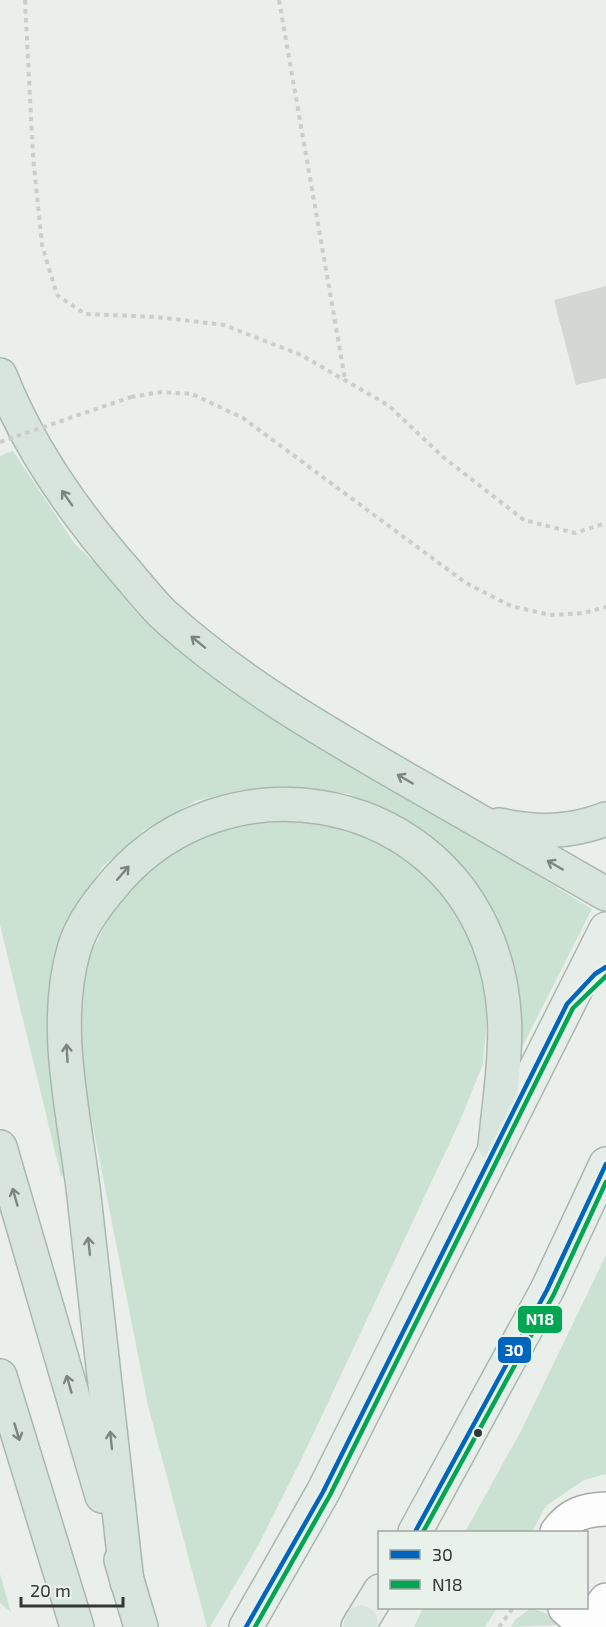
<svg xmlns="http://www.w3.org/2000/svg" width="606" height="1627" viewBox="0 0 606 1627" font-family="'Exo 2',sans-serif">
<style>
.green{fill:#cbe2d2}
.building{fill:#d4d8d5}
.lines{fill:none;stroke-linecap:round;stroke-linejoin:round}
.minor-casing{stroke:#a7aaa8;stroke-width:36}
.major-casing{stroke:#a9b8ae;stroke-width:36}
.highway-casing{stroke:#a9b8ae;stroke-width:36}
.path{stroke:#cccdcc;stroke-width:4;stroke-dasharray:4.5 4.5;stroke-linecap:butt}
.minor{stroke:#fcfdfc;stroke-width:33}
.major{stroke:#e7eee9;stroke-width:33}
.highway{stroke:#d7e5dd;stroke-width:33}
.path-bridge{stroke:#cccdcc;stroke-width:4;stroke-dasharray:4.5 4.5;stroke-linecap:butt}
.bus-1-casing{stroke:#e9f1eb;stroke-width:9}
.bus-2-casing{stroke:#e9f1eb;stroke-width:9}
.bus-1{stroke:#0065bd;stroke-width:4.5}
.bus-2{stroke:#00a651;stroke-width:4.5}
.oneway{stroke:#7d8580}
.bus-dot{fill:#333634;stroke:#e9f1eb;stroke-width:2}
.line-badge{stroke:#e9f1eb;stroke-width:2}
.badge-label{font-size:16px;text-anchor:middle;font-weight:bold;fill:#fff}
</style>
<rect width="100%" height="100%" fill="#ebefec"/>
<g class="green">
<polygon points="13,451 75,544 210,675 275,719 423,805 592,909 511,1069 461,870 402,819 350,794 283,786 241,790 196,801 144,830 102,867 70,919 69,1174 61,1176 0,925 0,456"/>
<polygon points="309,817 368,832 412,856 455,905 482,960 488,1005 483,1064 459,1123 302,1458 258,1546 210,1627 207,1627 148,1406 76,1040 87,961 116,904 159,857 229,824"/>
<polygon points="606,1255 606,1474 584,1480 546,1506 532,1532 465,1532 521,1431"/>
<polygon points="0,1574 11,1612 0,1603"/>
<polygon points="423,1608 497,1608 485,1627 414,1627"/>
<polygon points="531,1608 545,1613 559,1625 511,1627 516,1619"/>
</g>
<polygon class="building" points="606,286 606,378 576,385 554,300"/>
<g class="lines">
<defs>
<g id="minor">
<path d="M557,1532C570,1514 584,1510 606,1509"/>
<polyline points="565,1608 586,1626"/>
<polyline points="585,1627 606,1600"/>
</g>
<g id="major">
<polyline points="415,1532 547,1290 606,1164"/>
<polyline points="246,1627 323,1492 606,929"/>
<polyline points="358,1627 380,1591"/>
</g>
<g id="highway">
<path d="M0,375C29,449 75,514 127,573C138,586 150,601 163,614C235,680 321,730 406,779C473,817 539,856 606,894"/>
<path d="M499,825C538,833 569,833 606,819"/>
<polyline points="0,1147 102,1496"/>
<polyline points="0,1376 77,1627"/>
<polyline points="121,1560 141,1627"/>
<path d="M127,1582C113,1453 98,1325 84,1196C75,1117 51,1028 74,949C82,922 100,900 118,879C225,758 428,788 488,941C516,1012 502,1073 495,1146"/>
<polyline points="360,1627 361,1622"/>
</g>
</defs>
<use href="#minor" class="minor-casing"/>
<use href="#major" class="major-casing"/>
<use href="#highway" class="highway-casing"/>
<g class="path">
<polyline points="25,0 33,156 42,245 57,295 85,314 157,317 224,325 301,355 388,405 443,457 524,520 575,533 606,523"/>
<polyline points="279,0 345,379"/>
<polyline points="131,397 161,392 192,394 243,418 466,583 511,606 550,615 584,613 606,607"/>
<polyline points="499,1627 513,1608"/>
</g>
<use href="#minor" class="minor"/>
<use href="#major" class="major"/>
<use href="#highway" class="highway"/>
<polyline class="path-bridge" points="0,442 131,397"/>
<defs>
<g id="bus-1">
<polyline points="415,1532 547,1290 606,1164"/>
<polyline points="246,1627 323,1492 567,1004 595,974 606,967"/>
</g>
<g id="bus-2">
<polyline points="423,1532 554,1294 606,1182"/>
<polyline points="255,1627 330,1495 573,1008 606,976"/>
</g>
</defs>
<use href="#bus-1" class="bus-1-casing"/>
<use href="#bus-2" class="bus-2-casing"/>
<use href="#bus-1" class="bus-1"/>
<use href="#bus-2" class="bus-2"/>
</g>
<defs><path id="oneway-shaft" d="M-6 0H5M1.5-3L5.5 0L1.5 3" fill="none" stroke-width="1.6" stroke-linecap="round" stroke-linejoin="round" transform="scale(1.5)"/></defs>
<g class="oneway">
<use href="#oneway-shaft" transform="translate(67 498) rotate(-125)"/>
<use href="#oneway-shaft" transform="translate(198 642) rotate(-141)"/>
<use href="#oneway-shaft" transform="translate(405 779) rotate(-150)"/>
<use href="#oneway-shaft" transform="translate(555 865) rotate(-150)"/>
<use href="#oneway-shaft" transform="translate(123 873) rotate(-49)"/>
<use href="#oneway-shaft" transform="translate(67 1053) rotate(-93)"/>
<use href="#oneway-shaft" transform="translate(15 1197) rotate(-106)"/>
<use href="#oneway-shaft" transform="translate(89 1246) rotate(-96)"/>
<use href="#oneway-shaft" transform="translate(69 1384) rotate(-106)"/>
<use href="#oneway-shaft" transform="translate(17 1432) rotate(73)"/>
<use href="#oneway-shaft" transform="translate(111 1440) rotate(-96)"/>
</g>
<circle class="bus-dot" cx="478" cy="1433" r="5"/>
<g class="line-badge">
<rect x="517" y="1305" width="46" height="29" rx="6" fill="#00a651"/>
<rect x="497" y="1336" width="35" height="28" rx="6" fill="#0065bd"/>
</g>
<g class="badge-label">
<text x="540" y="1325">N18</text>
<text x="514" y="1356">30</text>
</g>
<rect x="378" y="1531" width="210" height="78" fill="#e9f1eb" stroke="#a0a6a2" stroke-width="1.5"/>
<rect x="390" y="1550" width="30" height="9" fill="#0065bd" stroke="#a0a6a2" stroke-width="1.5"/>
<text x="432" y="1561" font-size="18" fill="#333634">30</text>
<rect x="390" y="1580" width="30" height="9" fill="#00a651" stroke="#a0a6a2" stroke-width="1.5"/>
<text x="432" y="1591" font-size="18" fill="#333634">N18</text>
<path d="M21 1597v9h102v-9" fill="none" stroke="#333634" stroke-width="3"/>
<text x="30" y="1597" font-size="18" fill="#333634" stroke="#e9f1eb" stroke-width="4.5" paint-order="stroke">20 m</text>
</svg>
